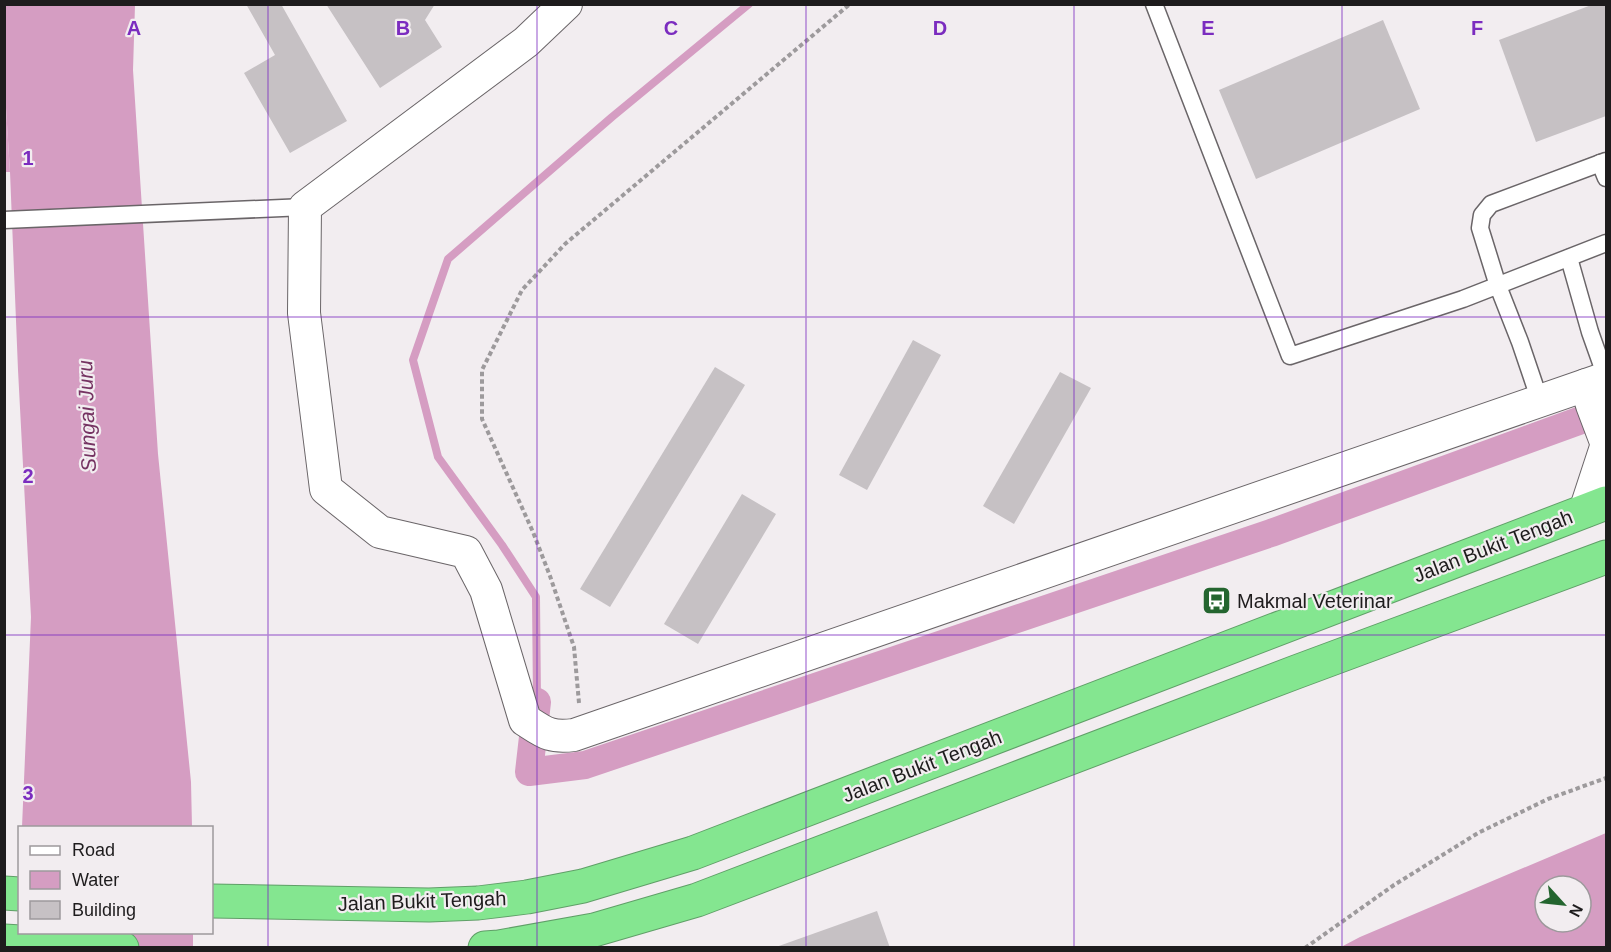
<svg xmlns="http://www.w3.org/2000/svg" width="1611" height="952" viewBox="0 0 1611 952" font-family="Helvetica,sans-serif">
<style>
.forest{fill:#dba3c8}
.water{fill:#d59dc2;fill-rule:evenodd}
.lines{fill:none;stroke-linecap:round;stroke-linejoin:round}
.stream{stroke:#d59dc2;stroke-width:8}
.canal{stroke:#d59dc2;stroke-width:28}
.building{fill:#c6c1c4}
.lane-casing{stroke:#6a6568;stroke-width:19}
.street-casing{stroke:#6a6568;stroke-width:34}
.highway-casing{stroke:#609f68;stroke-width:35}
.path{stroke:#9d9a9c;stroke-width:4;stroke-dasharray:4.5 3;stroke-linecap:butt}
.lane{stroke:#fff;stroke-width:16}
.street{stroke:#fff;stroke-width:32}
.highway{stroke:#84e690;stroke-width:33}
.grid{fill:none;stroke:#7b2cbf;stroke-width:1.5;stroke-opacity:0.55}
.labels{text-anchor:middle;stroke-width:4.5;stroke-linejoin:round;paint-order:stroke}
.street-label{font-size:20px;fill:#1e1c1d;stroke:#f2edf0}
.poi-label{font-size:20px;fill:#1e1c1d;stroke:#f2edf0;text-anchor:start}
.water-label{font-size:21px;font-style:italic;fill:#753362;stroke:#f2edf0}
.grid-label{font-size:20px;text-anchor:middle;font-weight:bold;fill:#7b2cbf;stroke:#f2edf0;stroke-width:4.5;stroke-linejoin:round;paint-order:stroke}
</style>
<rect width="100%" height="100%" fill="#f2edf0"/>
<polygon class="forest" points="5,91 10,172 5,172"/>
<g class="water">
<polygon points="4,5 135,5 133,70 158,454 191,782 192,827 22,827 31,617 18,370 10,172 5,92"/>
<path d="M1606,833V947H1341L1360,937ZM1545,886H1581V922H1545Z"/>
<polygon points="30,933 193,933 193,947 32,947"/>
</g>
<g class="lines">
<polyline class="stream" points="537,702 536,597 502,545 438,457 413,360 448,259 612,117 749,4"/>
<polyline class="canal" points="537,702 529,772 585,765 1271,533 1606,411"/>
</g>
<g class="building">
<polygon points="246,4 281,4 347,121 290,153 244,73 275,55"/>
<polygon points="326,4 435,4 425,20 442,47 380,88"/>
<polygon points="1594,4 1606,4 1606,116 1536,142 1499,40"/>
<polygon points="1383,20 1420,109 1256,179 1219,90"/>
<polygon points="913,340 941,355 867,490 839,475"/>
<polygon points="715,367 745,385 610,607 580,589"/>
<polygon points="1060,372 1091,388 1014,524 983,506"/>
<polygon points="742,494 776,514 698,644 664,624"/>
<polygon points="877,911 890,948 776,948 776,947"/>
</g>
<g class="lines">
<defs>
<g id="lane">
<polyline points="1154,4 1290,356 1463,299 1606,243"/>
<polyline points="1600,163 1606,178"/>
<polyline points="4,220 305,207"/>
<polyline points="1569,258 1590,332 1606,377"/>
<polyline points="1540,401 1520,342 1498,286 1480,228 1482,215 1491,204 1606,161"/>
</g>
<g id="street">
<path d="M566,4L526,42L305,207L304,313L326,489L380,532L466,552L486,590L525,720C545,733 550,738 574,735L1606,378"/>
<polyline points="1586,385 1592,405 1606,442"/>
<polyline points="1585,511 1606,447"/>
</g>
<g id="highway">
<polyline points="4,893 20,894"/>
<polyline points="212,901 429,905 478,903 527,897 583,886 693,853 1606,503"/>
<polyline points="4,941 122,948"/>
<polyline points="485,948 499,947 594,930 697,900 1296,672 1606,557"/>
</g>
</defs>
<use href="#lane" class="lane-casing"/>
<use href="#street" class="street-casing"/>
<use href="#highway" class="highway-casing"/>
<g class="path">
<polyline points="579,703 574,647 550,576 533,532 482,419 482,370 522,290 565,244 850,4"/>
<polyline points="1305,948 1394,885 1478,833 1548,799 1606,778"/>
</g>
<use href="#lane" class="lane"/>
<use href="#street" class="street"/>
<use href="#highway" class="highway"/>
</g>
<path class="grid" d="M268,4V948M537,4V948M806,4V948M1074,4V948M1342,4V948M4,317H1606M4,635H1606"/>
<defs>
<symbol id="bus-square" viewBox="-11 -11 22 22"><rect x="-9" y="-9" width="18" height="18" rx="4" fill="#24652f" stroke="#f2edf0"/><path d="M-5-6H5V4H4V6H2V4H-2V6H-4V4H-5ZM-3.5-4V0h7V-4ZM-3.5 1.2v1.5H-2V1.2ZM2 1.2v1.5H3.5V1.2Z" fill="#fff"/></symbol>
</defs>
<g fill-rule="evenodd">
<use href="#bus-square" x="1200" y="584" width="33" height="33"/>
</g>
<g class="labels">
<g class="street-label">
<text transform="translate(1493 546) rotate(-21)" y="7">Jalan Bukit Tengah</text>
<text transform="translate(922 766) rotate(-21)" y="7">Jalan Bukit Tengah</text>
<text transform="translate(422 901) rotate(-2)" y="7">Jalan Bukit Tengah</text>
</g>
<g class="poi-label">
<text x="1237" y="608">Makmal Veterinar</text>
</g>
<g class="water-label">
<text transform="translate(87 416) rotate(-92)" y="7">Sungai Juru</text>
</g>
</g>
<g class="grid-label">
<text x="134" y="35">A</text>
<text x="403" y="35">B</text>
<text x="671" y="35">C</text>
<text x="940" y="35">D</text>
<text x="1208" y="35">E</text>
<text x="1477" y="35">F</text>
<text x="28" y="165">1</text>
<text x="28" y="483">2</text>
<text x="28" y="800">3</text>
</g>
<rect width="1611" height="952" fill="none" stroke="#1e1c1d" stroke-width="12"/>
<rect x="18" y="826" width="195" height="108" fill="#f2edf0" stroke="#9d999c" stroke-width="1.5"/>
<rect x="30" y="846" width="30" height="9" fill="#ffffff" stroke="#9d999c" stroke-width="1.5"/>
<text x="72" y="856" font-size="18" fill="#1e1c1d">Road</text>
<rect x="30" y="871" width="30" height="18" fill="#d59dc2" stroke="#9d999c" stroke-width="1.5"/>
<text x="72" y="886" font-size="18" fill="#1e1c1d">Water</text>
<rect x="30" y="901" width="30" height="18" fill="#c6c1c4" stroke="#9d999c" stroke-width="1.5"/>
<text x="72" y="916" font-size="18" fill="#1e1c1d">Building</text>
<g transform="translate(1563 904) rotate(117)"><circle r="28" fill="#f2edf0" stroke="#9d999c" stroke-width="1.5"/>
<path d="M0-4.5L10 22L0 15L-10 22Z" fill="#24652f"/>
<text y="-9" font-size="16" font-weight="bold" text-anchor="middle" fill="#1e1c1d">N</text>
</g>
</svg>
